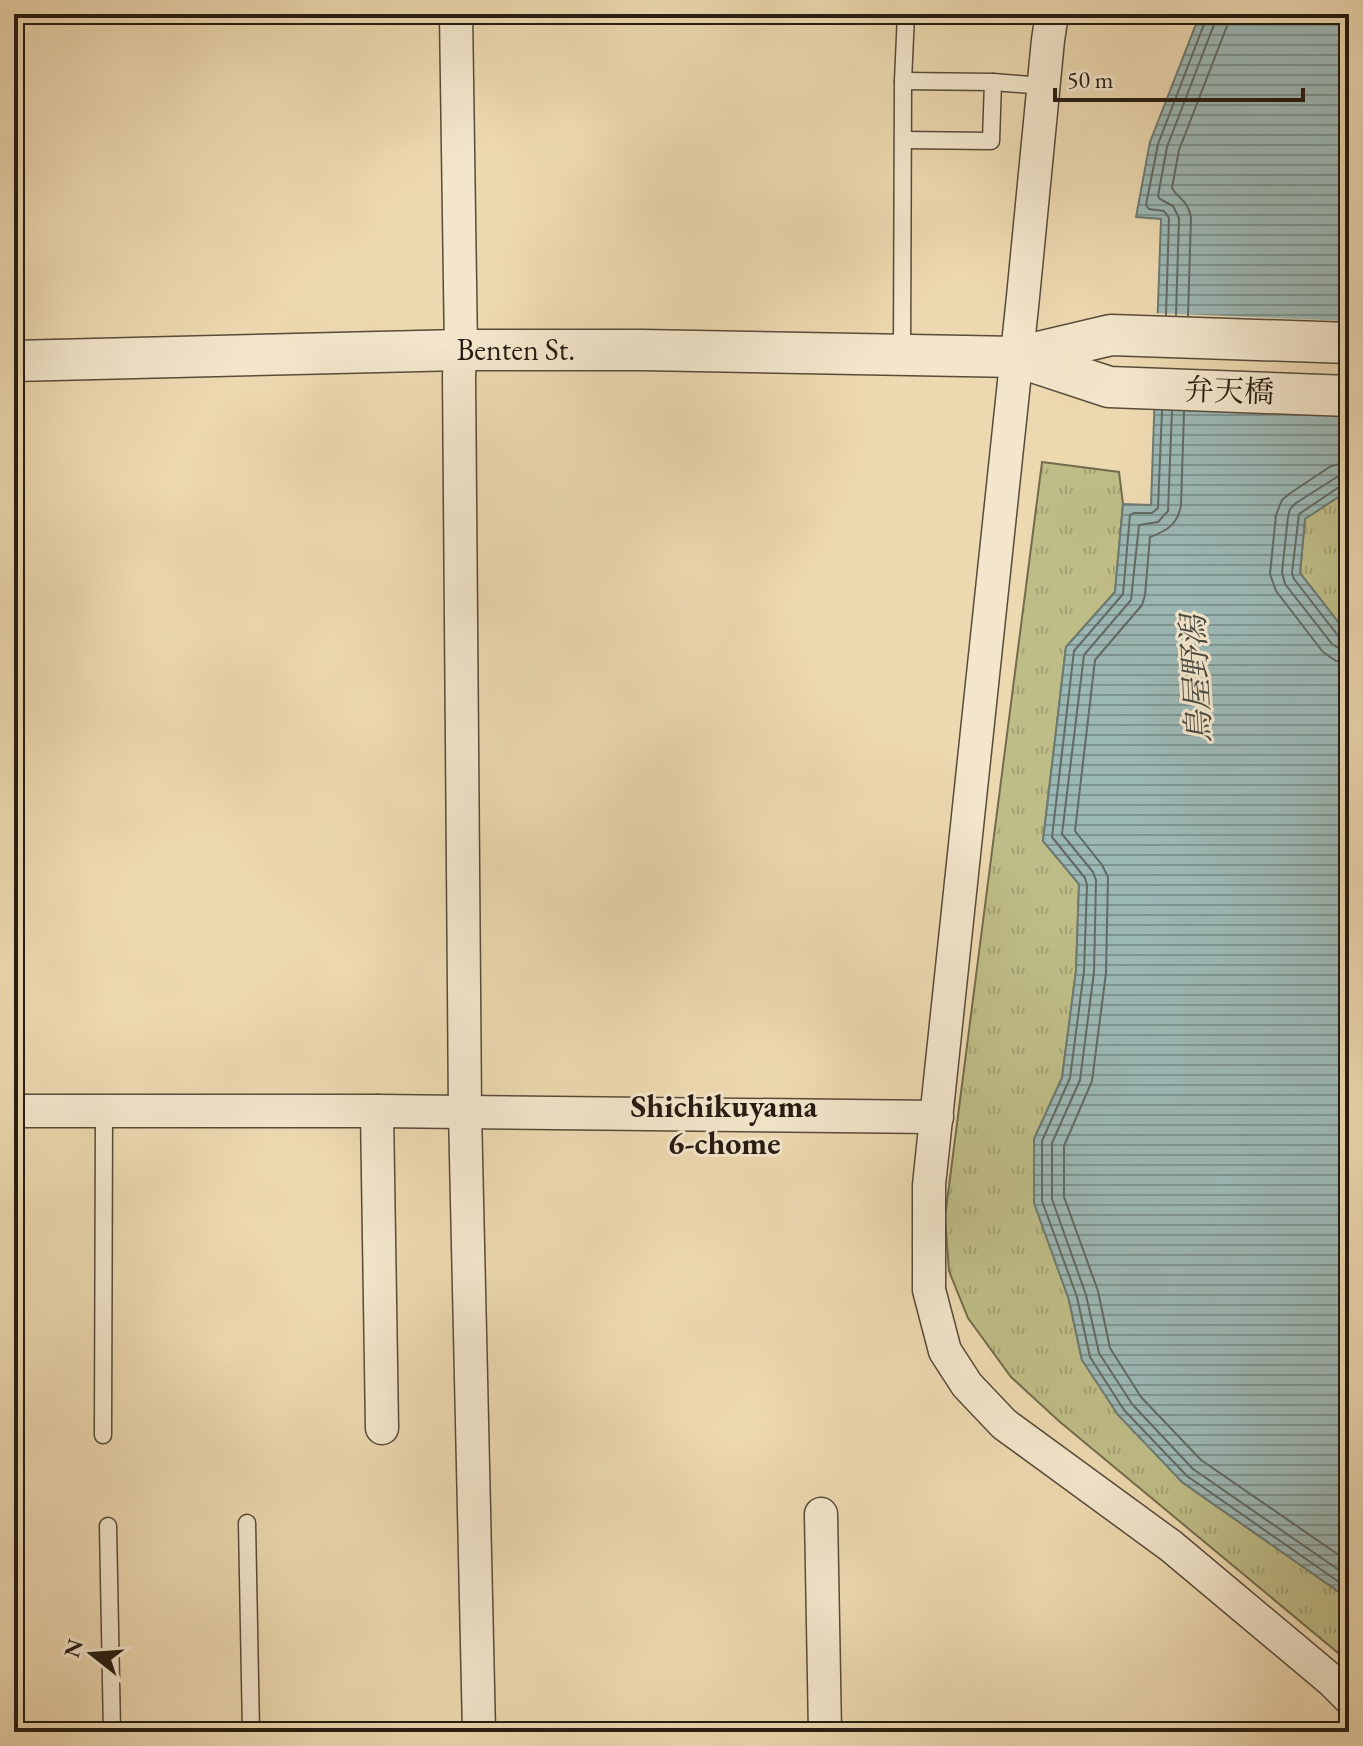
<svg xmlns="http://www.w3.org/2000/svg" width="1363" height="1746" viewBox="0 0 1363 1746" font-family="'EB Garamond','Noto Serif JP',serif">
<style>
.grass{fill:url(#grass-tufts);stroke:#736c4c;stroke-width:2}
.water{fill:url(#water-rules);stroke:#6d7a74;stroke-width:2}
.pier{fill:#edd9b0}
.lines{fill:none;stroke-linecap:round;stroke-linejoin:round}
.shore{stroke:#626a64;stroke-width:2}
.service-casing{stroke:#584b3a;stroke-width:19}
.minor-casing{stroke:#584b3a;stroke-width:35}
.tertiary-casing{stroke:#584b3a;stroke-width:43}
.service{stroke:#f3e6cc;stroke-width:16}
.minor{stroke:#f3e6cc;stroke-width:32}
.tertiary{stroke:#f3e6cc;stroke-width:40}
.labels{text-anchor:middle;stroke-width:6;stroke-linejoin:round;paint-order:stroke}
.street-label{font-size:30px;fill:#271c12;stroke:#f3e6cc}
.water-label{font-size:32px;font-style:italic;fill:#4a4b43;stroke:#f3e6cc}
.neighbourhood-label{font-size:32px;font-weight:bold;fill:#271c12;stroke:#f3e6cc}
</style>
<defs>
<pattern id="grass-tufts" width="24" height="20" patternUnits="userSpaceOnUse" patternTransform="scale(2)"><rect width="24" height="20" fill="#bfbd87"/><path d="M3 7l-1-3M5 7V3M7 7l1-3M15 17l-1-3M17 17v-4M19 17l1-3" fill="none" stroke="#a4a274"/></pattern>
<pattern id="water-rules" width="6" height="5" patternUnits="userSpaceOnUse" patternTransform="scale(2)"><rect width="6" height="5" fill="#9cb8b5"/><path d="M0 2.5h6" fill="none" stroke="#7f9592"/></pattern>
</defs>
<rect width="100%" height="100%" fill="#edd9b0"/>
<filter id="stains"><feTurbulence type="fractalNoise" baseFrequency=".0025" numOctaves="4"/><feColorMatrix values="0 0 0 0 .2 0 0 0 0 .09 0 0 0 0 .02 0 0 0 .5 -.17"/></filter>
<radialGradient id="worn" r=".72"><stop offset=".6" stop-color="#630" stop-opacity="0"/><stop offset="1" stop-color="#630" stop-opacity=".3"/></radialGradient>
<g class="grass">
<polygon points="1042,462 1119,472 1123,504 1115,592 1066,647 1043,841 1079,884 1076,971 1062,1078 1034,1139 1082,1360 1182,1482 1349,1599 1349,1662 1060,1422 1011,1377 968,1318 949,1271 945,1217"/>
<polygon points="1349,490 1349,636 1300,573 1305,518"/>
</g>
<polygon class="water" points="1200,14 1349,14 1349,490 1305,519 1300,573 1349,636 1349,1599 1182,1482 1118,1415 1082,1360 1069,1300 1034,1203 1034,1139 1062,1078 1076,971 1079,884 1043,841 1066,647 1115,592 1123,504 1151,505 1161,219 1136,217 1150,142"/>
<polygon class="pier" points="1154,313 1349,321 1349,416 1150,407"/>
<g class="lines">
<g class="shore">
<polyline points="1166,315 1169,218 1164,211 1149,209 1146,205 1158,144 1206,19 1206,14"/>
<polyline points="1176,315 1179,218 1173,206 1160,199 1158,196 1167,147 1215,22 1216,14"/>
<path d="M1188,316L1191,217C1187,199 1178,199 1172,188L1179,150L1227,26L1228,14"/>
<polyline points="1162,411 1158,508 1152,513 1134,513 1130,515 1123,594 1074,651 1052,837 1085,878 1087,885 1084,971 1070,1078 1042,1141 1042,1201 1077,1297 1090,1357 1124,1410 1187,1476 1349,1589"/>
<polyline points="1172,411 1168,511 1158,522 1139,525 1131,600 1084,655 1062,834 1093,872 1096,880 1094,972 1080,1080 1052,1143 1052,1199 1086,1295 1099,1353 1132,1404 1193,1469 1349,1577"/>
<path d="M1184,412L1181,505C1178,524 1167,531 1150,537L1145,595L1142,605L1095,660L1075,831L1102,865L1108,877L1106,973L1092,1081L1064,1146V1197L1098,1291L1110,1348L1141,1397L1201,1460L1349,1562"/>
<polyline points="1349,462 1331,466 1289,494 1282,500 1276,515 1270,574 1276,591 1323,652 1336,661 1349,663"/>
<polyline points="1349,474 1337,477 1296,503 1290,509 1288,517 1282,572 1285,584 1332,644 1340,649 1349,650"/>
<polyline points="1349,484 1342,485 1299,514 1292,573 1294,579 1339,637 1349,640"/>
</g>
<defs>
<g id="service">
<polyline points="903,81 993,82 991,141 903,140"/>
<polyline points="993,82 1043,86"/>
<polyline points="902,354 903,81 906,14"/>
<polyline points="103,1435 104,1111"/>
<polyline points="247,1523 251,1732"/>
<polyline points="108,1526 112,1732"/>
</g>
<g id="minor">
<polyline points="456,14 461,350 459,375 465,1112 479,1732"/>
<polyline points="1052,14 1048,40 1023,297 929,1185 929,1290 945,1351 967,1385 1004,1424 1171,1546 1331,1680 1349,1698"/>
<polyline points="14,1111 377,1111 937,1117"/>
<polyline points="377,1111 382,1428"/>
<polyline points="821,1514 825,1732"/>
</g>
<g id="tertiary">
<polyline points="1018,357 1109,387 1349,396"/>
<path id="s1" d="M14,361L461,350H642L1017,357L1111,335L1349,343"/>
</g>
</defs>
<use href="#service" class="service-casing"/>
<use href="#minor" class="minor-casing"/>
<use href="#tertiary" class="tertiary-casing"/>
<use href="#service" class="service"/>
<use href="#minor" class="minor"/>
<use href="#tertiary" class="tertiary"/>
</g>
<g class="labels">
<g class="street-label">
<text dy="10" stroke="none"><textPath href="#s1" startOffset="502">Benten St.</textPath></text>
<text transform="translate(1229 391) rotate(2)" y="10">弁天橋</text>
</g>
<g class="water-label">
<text transform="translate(1196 679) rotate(-93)" y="11">鳥屋野潟</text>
</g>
<g class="neighbourhood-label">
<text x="724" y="1117">Shichikuyama<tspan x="724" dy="37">6-chome</tspan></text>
</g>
</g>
<rect width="1363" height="1746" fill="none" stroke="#edd9b0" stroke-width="48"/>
<rect x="16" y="16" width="1331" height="1714" fill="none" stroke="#271c12" stroke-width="4"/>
<rect x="24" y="24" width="1315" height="1698" fill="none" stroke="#271c12" stroke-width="2"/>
<g transform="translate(92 1654) rotate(287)" stroke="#f3e6cc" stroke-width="6" paint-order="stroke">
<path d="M0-6L14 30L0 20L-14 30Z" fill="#271c12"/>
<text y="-12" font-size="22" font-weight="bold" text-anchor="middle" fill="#271c12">N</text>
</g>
<path d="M1055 88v12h248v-12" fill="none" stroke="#271c12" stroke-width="4"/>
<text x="1067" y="88" font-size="24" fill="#271c12" stroke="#f3e6cc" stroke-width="6" paint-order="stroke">50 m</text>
<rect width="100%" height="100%" filter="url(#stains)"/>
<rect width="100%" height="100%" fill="url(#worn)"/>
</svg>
